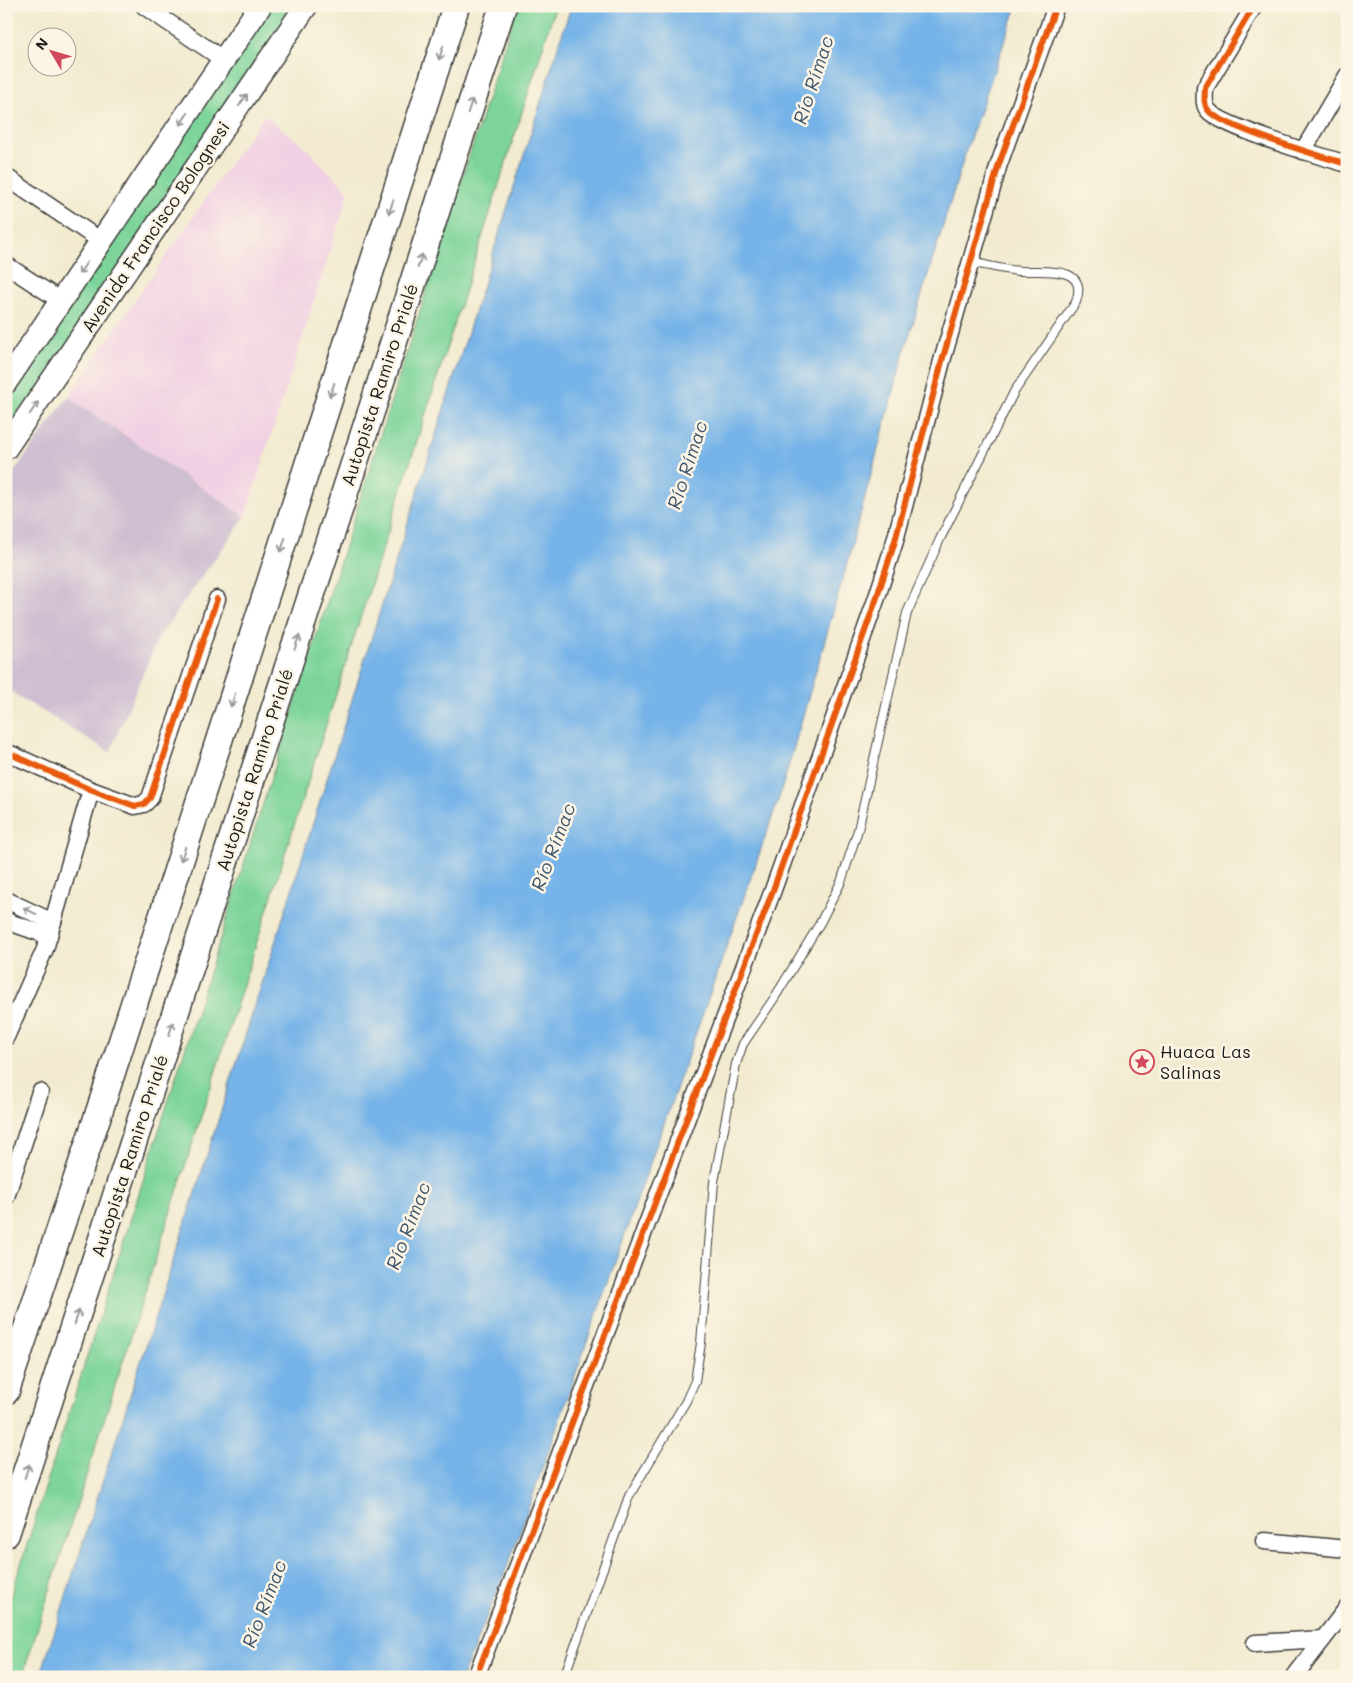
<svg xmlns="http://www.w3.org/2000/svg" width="1353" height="1683" viewBox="0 0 1353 1683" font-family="Mali,sans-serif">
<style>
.built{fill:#f1d0e3}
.industrial{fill:#cebed1}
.green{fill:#7cd49a;stroke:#4c785b}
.water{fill:#75b3e8;stroke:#486882}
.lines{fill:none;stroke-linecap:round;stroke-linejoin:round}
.service-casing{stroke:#3c3b37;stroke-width:10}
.minor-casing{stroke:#3c3b37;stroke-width:19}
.secondary-casing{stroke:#3c3b37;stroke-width:25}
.trunk-casing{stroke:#3c3b37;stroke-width:29}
.service{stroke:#fff;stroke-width:8}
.minor{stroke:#fff;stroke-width:16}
.secondary{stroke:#fff;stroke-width:22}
.trunk{stroke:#fff;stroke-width:26}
.cycleway-casing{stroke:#fcf5e5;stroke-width:9}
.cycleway{stroke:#e8590c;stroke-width:6}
.oneway{stroke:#999}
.labels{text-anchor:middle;stroke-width:5;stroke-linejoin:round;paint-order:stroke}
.street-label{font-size:18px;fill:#1c1c1c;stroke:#fcf5e5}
.poi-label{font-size:18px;fill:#1c1c1c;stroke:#fcf5e5;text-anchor:start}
.water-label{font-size:19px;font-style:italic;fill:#40586e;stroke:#fcf5e5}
</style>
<rect width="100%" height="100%" fill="#fcf5e5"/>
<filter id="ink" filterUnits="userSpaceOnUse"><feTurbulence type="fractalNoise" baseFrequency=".02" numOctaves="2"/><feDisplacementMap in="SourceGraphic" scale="10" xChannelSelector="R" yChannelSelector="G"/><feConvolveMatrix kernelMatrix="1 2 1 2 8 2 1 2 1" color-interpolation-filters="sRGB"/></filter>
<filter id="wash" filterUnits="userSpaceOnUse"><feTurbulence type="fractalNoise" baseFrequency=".0096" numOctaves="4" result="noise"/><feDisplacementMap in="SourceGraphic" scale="20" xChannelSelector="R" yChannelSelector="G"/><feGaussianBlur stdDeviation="1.12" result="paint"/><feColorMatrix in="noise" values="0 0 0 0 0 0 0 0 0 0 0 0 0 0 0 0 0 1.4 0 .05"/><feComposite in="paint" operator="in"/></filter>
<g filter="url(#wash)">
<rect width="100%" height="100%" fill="#f2ebd0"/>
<polygon class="built" points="264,115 305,147 349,192 245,517 68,397"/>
<polygon class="industrial" points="68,397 245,517 158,638 110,752 6,689 6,483"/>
<g class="green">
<polygon points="267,6 300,6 6,440 6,395"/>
<polygon points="517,6 556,6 22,1677 6,1677 6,1611"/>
</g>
<polygon class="water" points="571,6 1017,6 967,148 906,346 843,578 780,795 510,1560 462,1677 40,1677 297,874"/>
</g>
<g filter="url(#ink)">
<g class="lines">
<defs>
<path id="service" d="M564,1677L629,1496L686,1401L695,1381L701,1343L714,1182L736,1064L743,1044L775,997L820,923L841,882L858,830L907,613L941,537L1014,392L1076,302C1089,264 1043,272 1020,271C1004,270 987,265 970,262"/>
<g id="minor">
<polyline points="144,6 224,60"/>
<path d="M1254,6L1205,88C1205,96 1203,104 1208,110C1219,126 1323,157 1347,164"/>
<polyline points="1303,151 1347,76"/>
<polyline points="6,177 101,241"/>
<polyline points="6,265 61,301"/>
<polyline points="6,752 91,790 135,806 144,804 150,798 217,599"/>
<polyline points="6,900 53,922"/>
<polyline points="6,921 49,936"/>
<polyline points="6,1037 45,949 91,790"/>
<polyline points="6,1197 40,1092"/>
<polyline points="1264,1541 1347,1549"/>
<polyline points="1255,1643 1323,1639"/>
<polyline points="476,1677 773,890 876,600 895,541 942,361 999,164 1056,6"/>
<polyline points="1294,1677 1347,1608"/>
</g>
<g id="secondary">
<polyline points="6,382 260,6"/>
<polyline points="6,448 306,6"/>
</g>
<g id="trunk">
<polyline points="6,1391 103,1100 456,6"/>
<polyline points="6,1534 503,6"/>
</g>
</defs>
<use href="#service" class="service-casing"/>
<use href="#minor" class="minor-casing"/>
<use href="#secondary" class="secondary-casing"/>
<use href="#trunk" class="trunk-casing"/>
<use href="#service" class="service"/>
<use href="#minor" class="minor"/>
<use href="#secondary" class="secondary"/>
<use href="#trunk" class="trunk"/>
<defs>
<g id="cycleway">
<path d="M1254,6L1205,88C1205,96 1203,104 1208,110C1219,126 1323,157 1347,164"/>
<polyline points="6,752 91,790 135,806 144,804 150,798 217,599"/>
<polyline points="476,1677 773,890 876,600 895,541 942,361 999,164 1056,6"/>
</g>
</defs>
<use href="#cycleway" class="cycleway-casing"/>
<use href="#cycleway" class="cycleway"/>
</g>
<defs><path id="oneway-shaft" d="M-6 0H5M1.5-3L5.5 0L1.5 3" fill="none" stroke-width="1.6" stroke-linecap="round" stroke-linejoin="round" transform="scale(1.25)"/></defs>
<g class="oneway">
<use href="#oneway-shaft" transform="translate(441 53) rotate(108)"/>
<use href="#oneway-shaft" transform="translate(243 100) rotate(-56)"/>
<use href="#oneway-shaft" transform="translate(470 106) rotate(-72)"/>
<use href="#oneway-shaft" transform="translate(184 119) rotate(124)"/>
<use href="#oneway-shaft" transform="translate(391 207) rotate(108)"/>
<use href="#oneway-shaft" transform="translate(420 261) rotate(-72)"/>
<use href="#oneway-shaft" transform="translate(83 268) rotate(124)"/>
<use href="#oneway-shaft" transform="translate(332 390) rotate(108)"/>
<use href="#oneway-shaft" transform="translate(34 408) rotate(-56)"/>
<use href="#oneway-shaft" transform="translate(283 545) rotate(108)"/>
<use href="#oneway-shaft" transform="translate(297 642) rotate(-72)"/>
<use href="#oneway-shaft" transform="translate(233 700) rotate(108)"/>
<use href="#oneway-shaft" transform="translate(183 854) rotate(108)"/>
<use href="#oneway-shaft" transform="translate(30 911) rotate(-154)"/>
<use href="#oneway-shaft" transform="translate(171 1029) rotate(-72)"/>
<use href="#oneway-shaft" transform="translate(77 1317) rotate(-72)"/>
<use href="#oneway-shaft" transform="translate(27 1471) rotate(-72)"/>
</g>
</g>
<defs>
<symbol id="sight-ring" viewBox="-11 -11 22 22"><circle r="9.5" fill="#fcf5e5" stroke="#d1495b" stroke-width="1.5"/><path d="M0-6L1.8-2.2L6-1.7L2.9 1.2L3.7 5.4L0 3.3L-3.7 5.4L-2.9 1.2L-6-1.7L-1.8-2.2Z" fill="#d1495b"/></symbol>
</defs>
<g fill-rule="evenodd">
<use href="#sight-ring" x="1128" y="1048" width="28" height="28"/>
</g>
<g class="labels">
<g class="street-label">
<text transform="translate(156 227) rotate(-56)" y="6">Avenida Francisco Bolognesi</text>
<text transform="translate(380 385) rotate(-72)" y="6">Autopista Ramiro Prialé</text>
<text transform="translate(255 770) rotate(-72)" y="6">Autopista Ramiro Prialé</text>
<text transform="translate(130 1156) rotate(-72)" y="6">Autopista Ramiro Prialé</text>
</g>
<g class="poi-label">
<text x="1160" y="1058">Huaca Las<tspan x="1160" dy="21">Salinas</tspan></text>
</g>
<g class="water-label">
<text transform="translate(813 80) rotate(-72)" y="7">Río Rímac</text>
<text transform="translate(687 465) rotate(-72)" y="7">Río Rímac</text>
<text transform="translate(553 847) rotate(-69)" y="7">Río Rímac</text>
<text transform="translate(408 1226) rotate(-69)" y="7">Río Rímac</text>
<text transform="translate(264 1604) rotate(-69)" y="7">Río Rímac</text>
</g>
</g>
<rect width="1353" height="1683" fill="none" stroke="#fcf5e5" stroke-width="25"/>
<g transform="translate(52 52) rotate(308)"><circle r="24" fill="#fcf5e5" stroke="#a29e95"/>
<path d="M0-4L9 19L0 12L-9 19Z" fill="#d1495b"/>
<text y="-8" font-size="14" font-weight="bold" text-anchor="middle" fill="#1c1c1c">N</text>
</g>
</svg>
